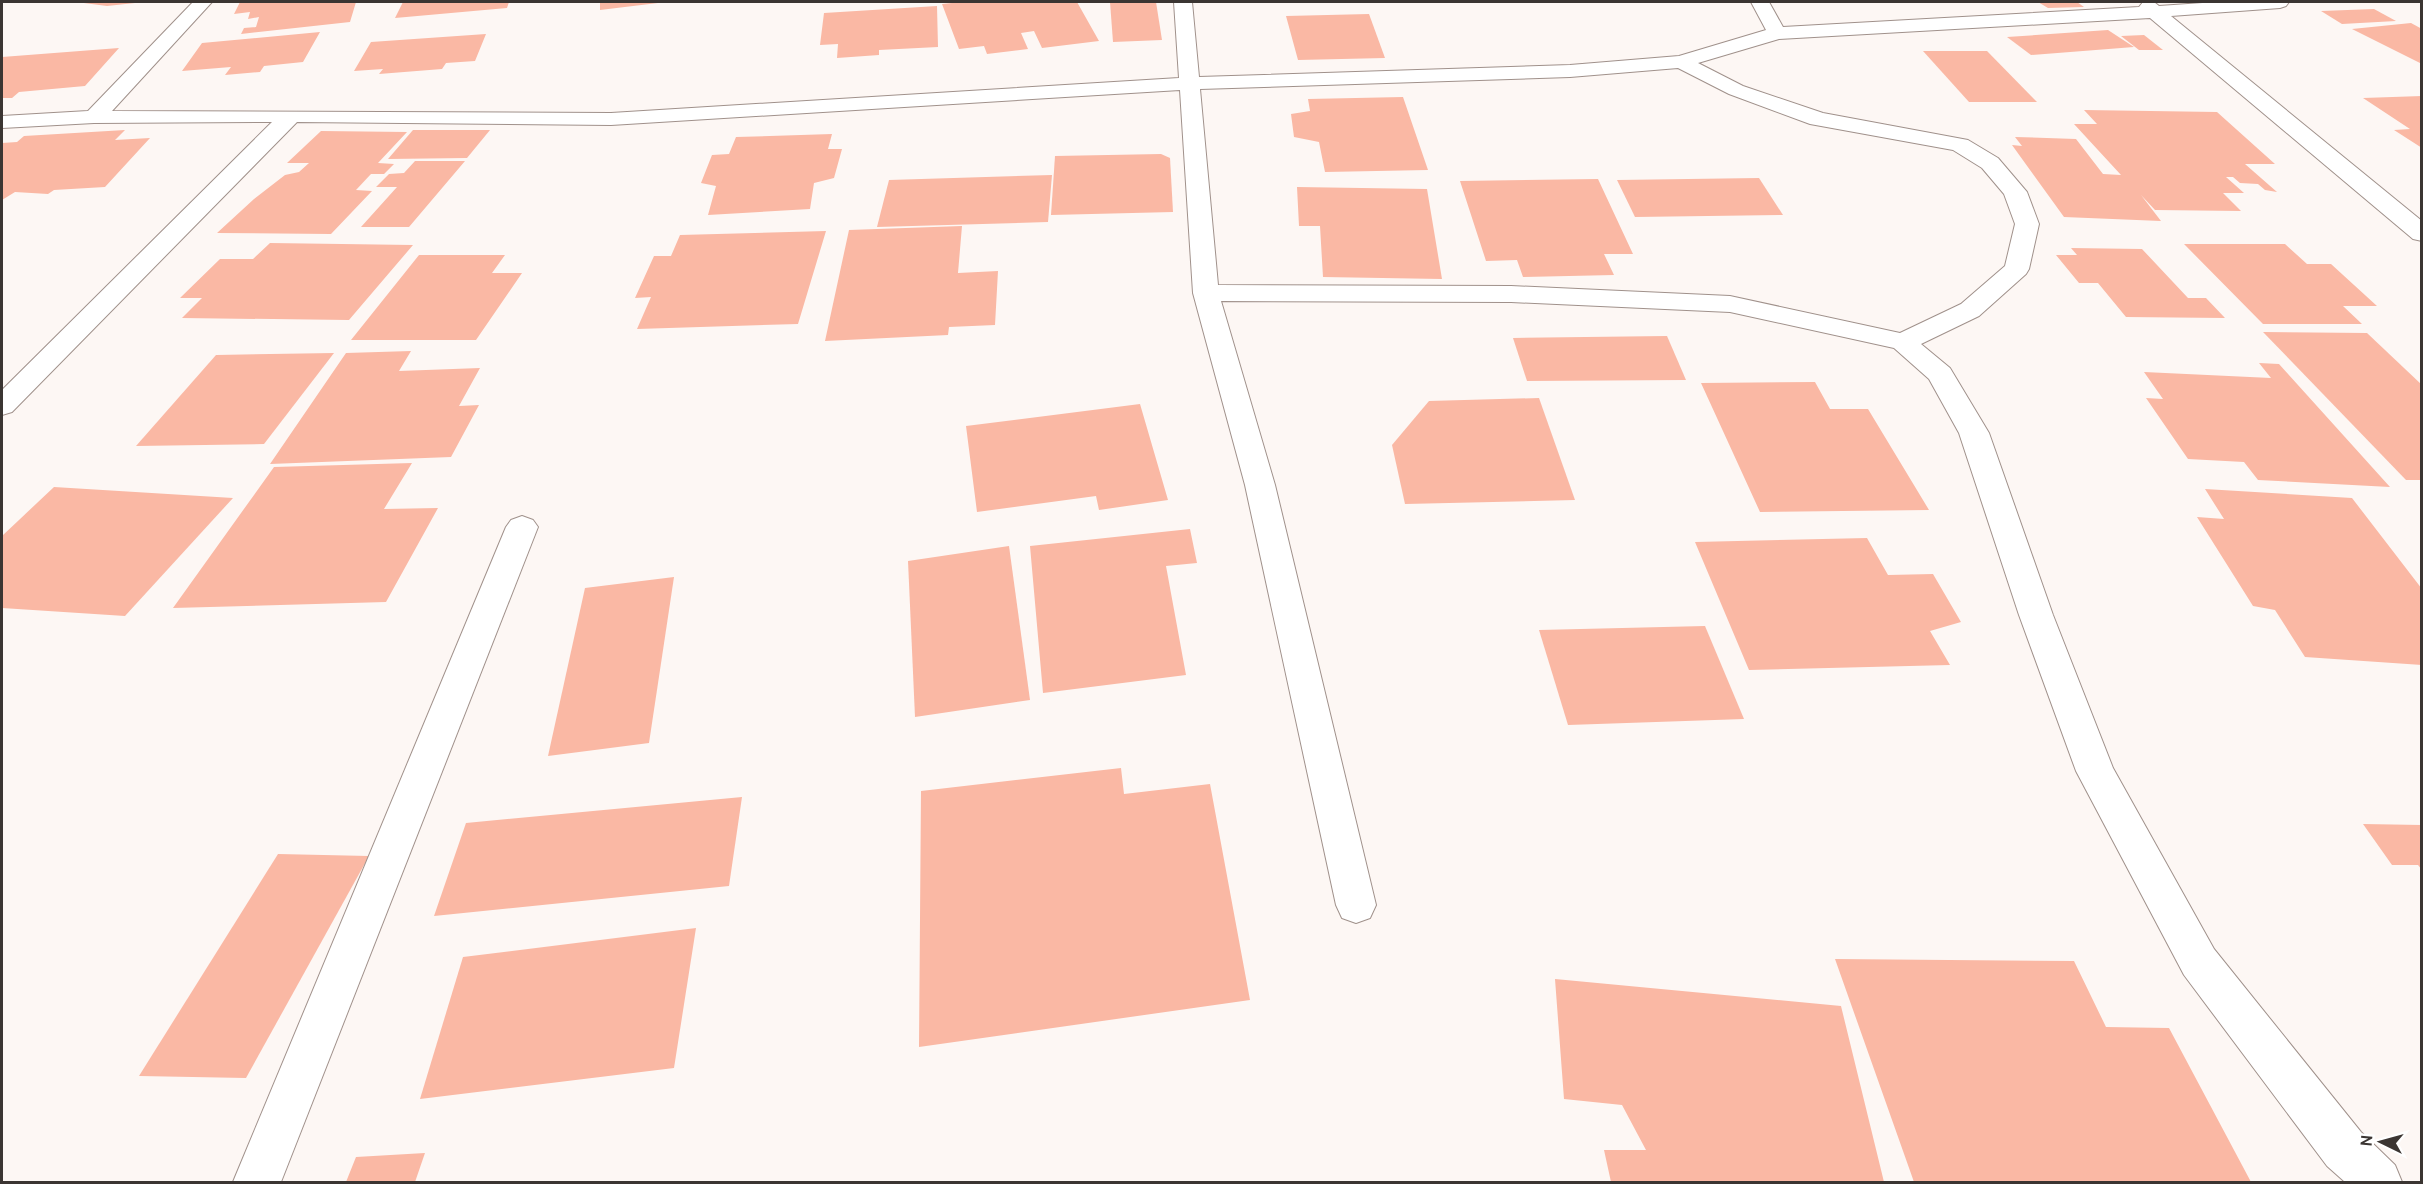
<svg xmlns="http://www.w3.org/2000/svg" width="2423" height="1184" viewBox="0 0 2423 1184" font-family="Cabin,sans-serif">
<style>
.building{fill:#fab8a4}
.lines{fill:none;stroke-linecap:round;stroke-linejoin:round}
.minor-casing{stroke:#a0918b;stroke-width:2}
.minor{fill:#fff;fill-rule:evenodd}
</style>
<rect width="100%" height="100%" fill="#fdf7f4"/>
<g class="building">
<polygon points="76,2 135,2 135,3 107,6"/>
<polygon points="240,2 356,2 350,22 241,34 244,28 256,27 259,17 248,19 250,12 234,14"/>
<polygon points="403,2 509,2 507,8 395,18"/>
<polygon points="600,2 658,2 658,3 600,10"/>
<polygon points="962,2 1077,2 1099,41 1042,48 1034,31 1021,33 1028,49 987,54 984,46 959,49 942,4"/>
<polygon points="1110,2 1156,2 1162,40 1113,42"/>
<polygon points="2038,2 2077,2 2084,7 2048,8"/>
<polygon points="937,6 938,47 879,50 879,55 837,58 838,44 820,45 824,13"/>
<polygon points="2374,9 2396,21 2342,24 2321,11"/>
<polygon points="1369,14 1385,58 1298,60 1286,16"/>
<polygon points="2411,23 2422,29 2422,64 2352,29"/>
<polygon points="2108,30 2134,47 2031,55 2007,37"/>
<polygon points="320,32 303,62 264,66 260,72 225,75 231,67 182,71 202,43"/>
<polygon points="486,34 475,61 446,63 442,69 379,74 383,69 354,71 371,42"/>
<polygon points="2144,35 2163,50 2139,50 2121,36"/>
<polygon points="119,48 85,86 19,92 12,98 2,98 2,57"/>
<polygon points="1923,51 1987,51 2037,102 1969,102"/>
<polygon points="2422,96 2422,148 2394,130 2410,129 2363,98"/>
<polygon points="1403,97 1428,170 1325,172 1319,142 1294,137 1291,114 1310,111 1308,99"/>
<polygon points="2084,110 2217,112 2275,164 2245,164 2277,192 2265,190 2258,184 2240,183 2233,177 2226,177 2244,193 2223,193 2241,211 2155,210 2141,195 2161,221 2064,217 2012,145 2022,146 2015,137 2076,139 2103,174 2121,175 2074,124 2097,124"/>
<polygon points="125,130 115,140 150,138 105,187 54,190 48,194 15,192 2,200 2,143 17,142 24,136"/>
<polygon points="413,130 490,130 467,158 388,159"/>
<polygon points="321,131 407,132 378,163 394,164 384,174 371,174 356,190 372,191 331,234 217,233 254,199 285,175 299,172 309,163 287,163"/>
<polygon points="832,134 828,149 842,149 834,178 814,183 810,209 708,215 716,186 701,183 712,155 729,154 736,137"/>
<polygon points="1161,154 1170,158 1173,212 1051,215 1055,156"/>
<polygon points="415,161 465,161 409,227 361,227 397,187 376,187 389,174 404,173"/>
<polygon points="1052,175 1048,222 877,227 889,180"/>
<polygon points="1759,178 1783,215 1635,217 1617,180"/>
<polygon points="1598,179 1633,254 1604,254 1614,275 1523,277 1517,260 1486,261 1460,181"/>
<polygon points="1297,187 1427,189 1442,279 1323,277 1320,226 1299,226"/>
<polygon points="962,226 958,273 998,271 995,325 949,327 948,335 825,341 849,230"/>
<polygon points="826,231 798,324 637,329 651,297 635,298 654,256 671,256 680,235"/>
<polygon points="270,243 413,245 349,320 182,318 202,298 180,298 220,259 253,259"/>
<polygon points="2184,244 2285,244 2307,264 2331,264 2377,306 2343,306 2362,324 2263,324"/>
<polygon points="2071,248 2142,249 2188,298 2206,298 2225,318 2126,317 2098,283 2079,283 2056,255 2077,255"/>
<polygon points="419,255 505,255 492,273 522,273 476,340 351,340"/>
<polygon points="2263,332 2367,333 2422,385 2422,480 2406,480"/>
<polygon points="1667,336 1686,380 1527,381 1513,338"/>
<polygon points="411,351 399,371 480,368 459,406 479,405 451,457 270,464 346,353"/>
<polygon points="334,353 264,444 136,446 216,355"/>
<polygon points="2259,363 2279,364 2390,487 2258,480 2244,462 2188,459 2146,398 2163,399 2144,372 2271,378"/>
<polygon points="1815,382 1830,409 1868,409 1929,510 1760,512 1701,383"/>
<polygon points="1539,398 1575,500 1405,504 1392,445 1429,401"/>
<polygon points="1140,404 1168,500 1099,510 1096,496 977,512 966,426"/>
<polygon points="412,463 384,509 438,508 386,602 173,608 274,467"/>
<polygon points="54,487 233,498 125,616 2,608 2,536"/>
<polygon points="2205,489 2352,498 2422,589 2422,665 2305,657 2275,610 2253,606 2197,517 2224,519"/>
<polygon points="1190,529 1197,563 1166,566 1186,675 1043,693 1030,546"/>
<polygon points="1867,538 1888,575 1933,574 1961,622 1930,631 1950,665 1749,670 1695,542"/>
<polygon points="1009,546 1030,700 915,717 908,561"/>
<polygon points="674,577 649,743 548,756 585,588"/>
<polygon points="1705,626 1744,719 1568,725 1539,630"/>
<polygon points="1121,768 1124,794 1210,784 1250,1000 919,1047 921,791"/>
<polygon points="742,797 729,886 434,916 466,823"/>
<polygon points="2363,824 2422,825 2422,870 2418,865 2392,865"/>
<polygon points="278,854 369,856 246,1078 139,1076"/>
<polygon points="696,928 674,1068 420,1099 463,957"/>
<polygon points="1835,959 2074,961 2106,1027 2169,1028 2251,1182 1914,1182"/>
<polygon points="1555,979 1841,1006 1884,1182 1611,1182 1604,1150 1646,1150 1622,1105 1564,1099"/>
<polygon points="425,1153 415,1182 346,1182 356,1157"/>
</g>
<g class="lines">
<defs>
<g id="minor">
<path d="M193,2H212L112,111L611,113L1179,78L1174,2H1192L1199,77L1570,65L1679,56L1766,30L1751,2H1769L1783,27L2139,7L2143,2H2154L2159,6L2217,2H2289L2286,6L2280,8L2171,16L2422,221V241L2413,239L2150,18L1779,39L1698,63L1743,86L1823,113L1968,140L1998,158L2027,192L2039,224L2029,269L2026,274L1979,316L1921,344L1950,368L1989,433L2053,615L2113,768L2214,949L2361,1132L2395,1165L2402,1182H2345L2327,1166L2184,975L2076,771L2019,615L1959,433L1929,379L1894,348L1730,312L1511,302L1221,301L1275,485L1376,905L1370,918L1356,923L1342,918L1336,905L1245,485L1193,293L1180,90L611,125L297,122L12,412L2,415V390L272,122L94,123L2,128V116L88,111ZM1678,68L1729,94L1810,124L1953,150L1982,168L2004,194L2015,224L2005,266L1961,304L1900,333L1730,296L1511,286L1218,285L1200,89L1570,77Z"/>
<polygon points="522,516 533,520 538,527 281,1182 233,1182 506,527 511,520"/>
</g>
</defs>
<use href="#minor" class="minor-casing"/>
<use href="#minor" class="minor"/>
</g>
<rect width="2423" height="1184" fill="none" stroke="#3b3532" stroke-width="6"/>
<g transform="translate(2381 1142) rotate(275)" stroke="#ffffff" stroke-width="4.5" paint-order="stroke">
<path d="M0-4.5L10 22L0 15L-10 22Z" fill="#3b3532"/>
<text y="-9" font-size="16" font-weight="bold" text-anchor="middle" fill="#3b3532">N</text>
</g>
</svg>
